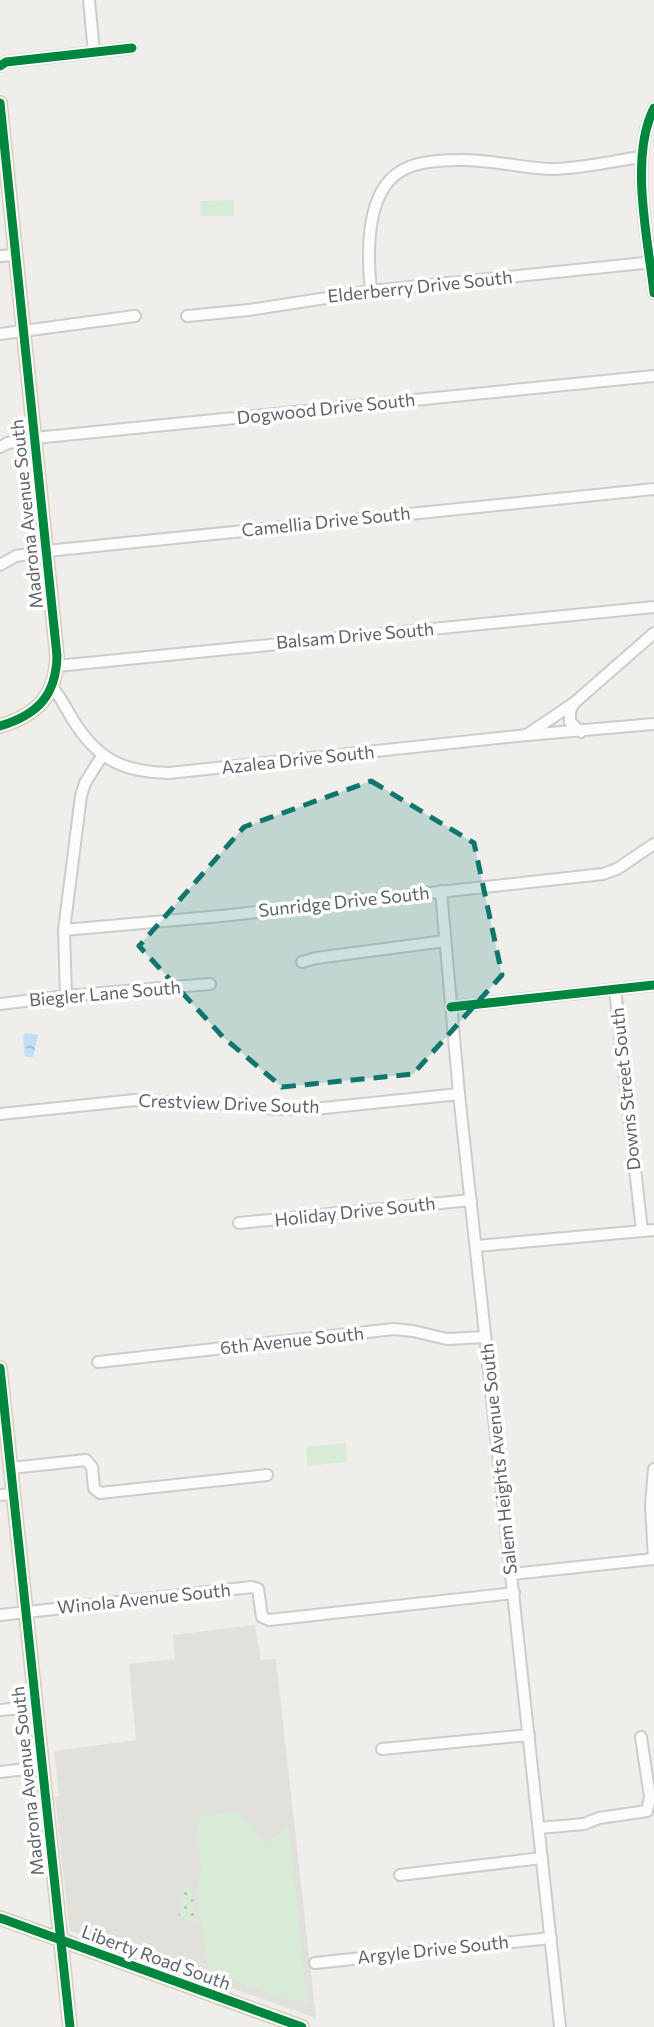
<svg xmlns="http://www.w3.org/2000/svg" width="654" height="2027" viewBox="0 0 654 2027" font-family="Commissioner,sans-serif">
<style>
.education{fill:#e2e0da}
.park{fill:url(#park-dots)}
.pitch{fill:#d8ebd6}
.water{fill:url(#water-ripples)}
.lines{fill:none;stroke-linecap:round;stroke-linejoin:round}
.minor-casing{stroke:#cbcccc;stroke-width:14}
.major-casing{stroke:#d7ceb8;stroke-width:16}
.minor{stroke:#fdfcfc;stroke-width:10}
.major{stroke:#f4f2e9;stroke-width:12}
.cycleway-casing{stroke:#fff;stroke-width:13}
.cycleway{stroke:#00873e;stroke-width:9}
.marked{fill:#0f766e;fill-opacity:0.2;stroke:#0f766e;stroke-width:5;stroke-dasharray:14 9;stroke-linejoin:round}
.labels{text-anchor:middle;stroke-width:7;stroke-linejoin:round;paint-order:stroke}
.street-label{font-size:18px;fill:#5f6368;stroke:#fff}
</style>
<defs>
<pattern id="park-dots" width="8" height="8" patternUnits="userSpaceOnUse" patternTransform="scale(1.75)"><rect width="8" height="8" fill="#d8ebd6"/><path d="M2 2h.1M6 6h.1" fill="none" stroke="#b2c2b1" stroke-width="1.8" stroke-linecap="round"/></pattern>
<pattern id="water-ripples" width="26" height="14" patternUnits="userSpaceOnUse" patternTransform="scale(1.75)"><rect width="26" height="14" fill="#bfe0f9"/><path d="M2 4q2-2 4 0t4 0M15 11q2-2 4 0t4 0" fill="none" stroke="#9eb9cd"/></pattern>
</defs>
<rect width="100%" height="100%" fill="#efeeea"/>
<polygon class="education" points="255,1625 261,1660 276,1659 316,2018 71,1931 69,1927 55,1797 59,1796 54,1751 136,1740 129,1664 175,1659 173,1635"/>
<polygon class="park" points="185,1888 192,1890 196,1923 178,1917"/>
<g class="pitch">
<polygon points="234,200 234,216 201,216 200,201"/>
<polygon points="346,1443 347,1462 307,1466 306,1447"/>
<polygon points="238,1811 266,1845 289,1825 307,2003 274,1996 208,1969 197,1900 201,1866 196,1819 204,1815"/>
</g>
<polygon class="water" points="26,1033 38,1035 33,1057 25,1057 23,1036"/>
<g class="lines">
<defs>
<g id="minor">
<polyline points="89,0 94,52"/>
<polyline points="0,66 6,62 132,48"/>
<path d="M654,108C629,157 648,240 654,293"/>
<polyline points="0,256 15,255"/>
<path d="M371,291C367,255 365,192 401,171C417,161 441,160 459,160C490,159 520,168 550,169C580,169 612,161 641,157"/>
<polyline points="187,316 249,310 371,291 654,262"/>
<polyline points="0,334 135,316"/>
<polyline points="0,447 8,443 35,438 654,376"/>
<polyline points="0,565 16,556 47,551 654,489"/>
<polyline points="57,666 654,607"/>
<path d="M52,687C61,697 66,709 73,720C98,760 123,772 169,773L527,735L654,724"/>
<polyline points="574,703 570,711 570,722 581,732"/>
<polyline points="528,734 574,703 654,633"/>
<polyline points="441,891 459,1094 560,2027"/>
<polyline points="64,930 221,916 603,874 617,869 654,844"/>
<polyline points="302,962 316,958 445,941"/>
<polyline points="615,989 642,1231"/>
<polyline points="66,996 64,930 81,796 85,783 102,756"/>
<polyline points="0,1004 66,996 210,984"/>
<polyline points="451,1007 654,985"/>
<polyline points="0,1114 135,1100 187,1104 241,1104 275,1109 314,1109 459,1094"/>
<polyline points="239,1223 471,1200"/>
<polyline points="476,1246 654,1230"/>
<polyline points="98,1362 394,1329 413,1331 447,1339 485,1337"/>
<polyline points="11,1468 86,1460 92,1467 94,1488 100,1493 267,1475"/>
<polyline points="0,1495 14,1494"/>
<polyline points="654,1559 651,1505 654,1469"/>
<polyline points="512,1574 654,1559"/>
<polyline points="0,1615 252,1587 258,1589 262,1617 269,1620 514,1593"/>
<polyline points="0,1710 37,1707"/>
<polyline points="382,1749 529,1735"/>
<polyline points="0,1772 43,1767"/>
<polyline points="539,1828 584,1824 599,1818 647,1811 650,1797 641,1737"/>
<polyline points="400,1875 542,1858"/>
<polyline points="315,1963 551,1938"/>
</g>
<g id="major">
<path d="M0,103L57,656C56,696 37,715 0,726"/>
<polyline points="0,1368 70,2027"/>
<polyline points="0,1918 302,2027"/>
</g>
</defs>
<use href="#minor" class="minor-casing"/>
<use href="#major" class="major-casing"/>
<use href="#minor" class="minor"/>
<use href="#major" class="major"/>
<defs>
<g id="cycleway">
<polyline points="0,66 6,62 132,48"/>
<path d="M0,103L57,656C56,696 37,715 0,726"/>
<path d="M654,108C629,157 648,240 654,293"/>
<polyline points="451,1007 654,985"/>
<polyline points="0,1368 70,2027"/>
<polyline points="0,1918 302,2027"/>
</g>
</defs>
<use href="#cycleway" class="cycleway-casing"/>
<use href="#cycleway" class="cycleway"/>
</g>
<path class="marked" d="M371,781L474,843L502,975L413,1074L282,1087L223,1037L139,946L244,827Z"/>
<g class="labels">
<g class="street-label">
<text transform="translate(420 287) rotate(-6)" y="6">Elderberry Drive South</text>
<text transform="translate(326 409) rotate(-6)" y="6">Dogwood Drive South</text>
<text transform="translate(27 514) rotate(-96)" y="6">Madrona Avenue South</text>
<text transform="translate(326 522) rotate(-6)" y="6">Camellia Drive South</text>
<text transform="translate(355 636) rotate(-5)" y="6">Balsam Drive South</text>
<text transform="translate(298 760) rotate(-6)" y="6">Azalea Drive South</text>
<text transform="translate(344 902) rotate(-6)" y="6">Sunridge Drive South</text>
<text transform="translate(105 994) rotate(-5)" y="6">Biegler Lane South</text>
<text transform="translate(626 1089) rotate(-96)" y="6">Downs Street South</text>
<text transform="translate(229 1104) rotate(2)" y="6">Crestview Drive South</text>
<text transform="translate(355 1212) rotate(-6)" y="6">Holiday Drive South</text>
<text transform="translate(292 1341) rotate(-6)" y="6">6th Avenue South</text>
<text transform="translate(499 1459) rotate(-96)" y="6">Salem Heights Avenue South</text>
<text transform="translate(144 1599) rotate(-6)" y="6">Winola Avenue South</text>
<text transform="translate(28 1781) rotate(-96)" y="6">Madrona Avenue South</text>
<text transform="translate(433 1950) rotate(-6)" y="6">Argyle Drive South</text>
<text transform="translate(156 1958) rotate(20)" y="6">Liberty Road South</text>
</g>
</g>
</svg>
